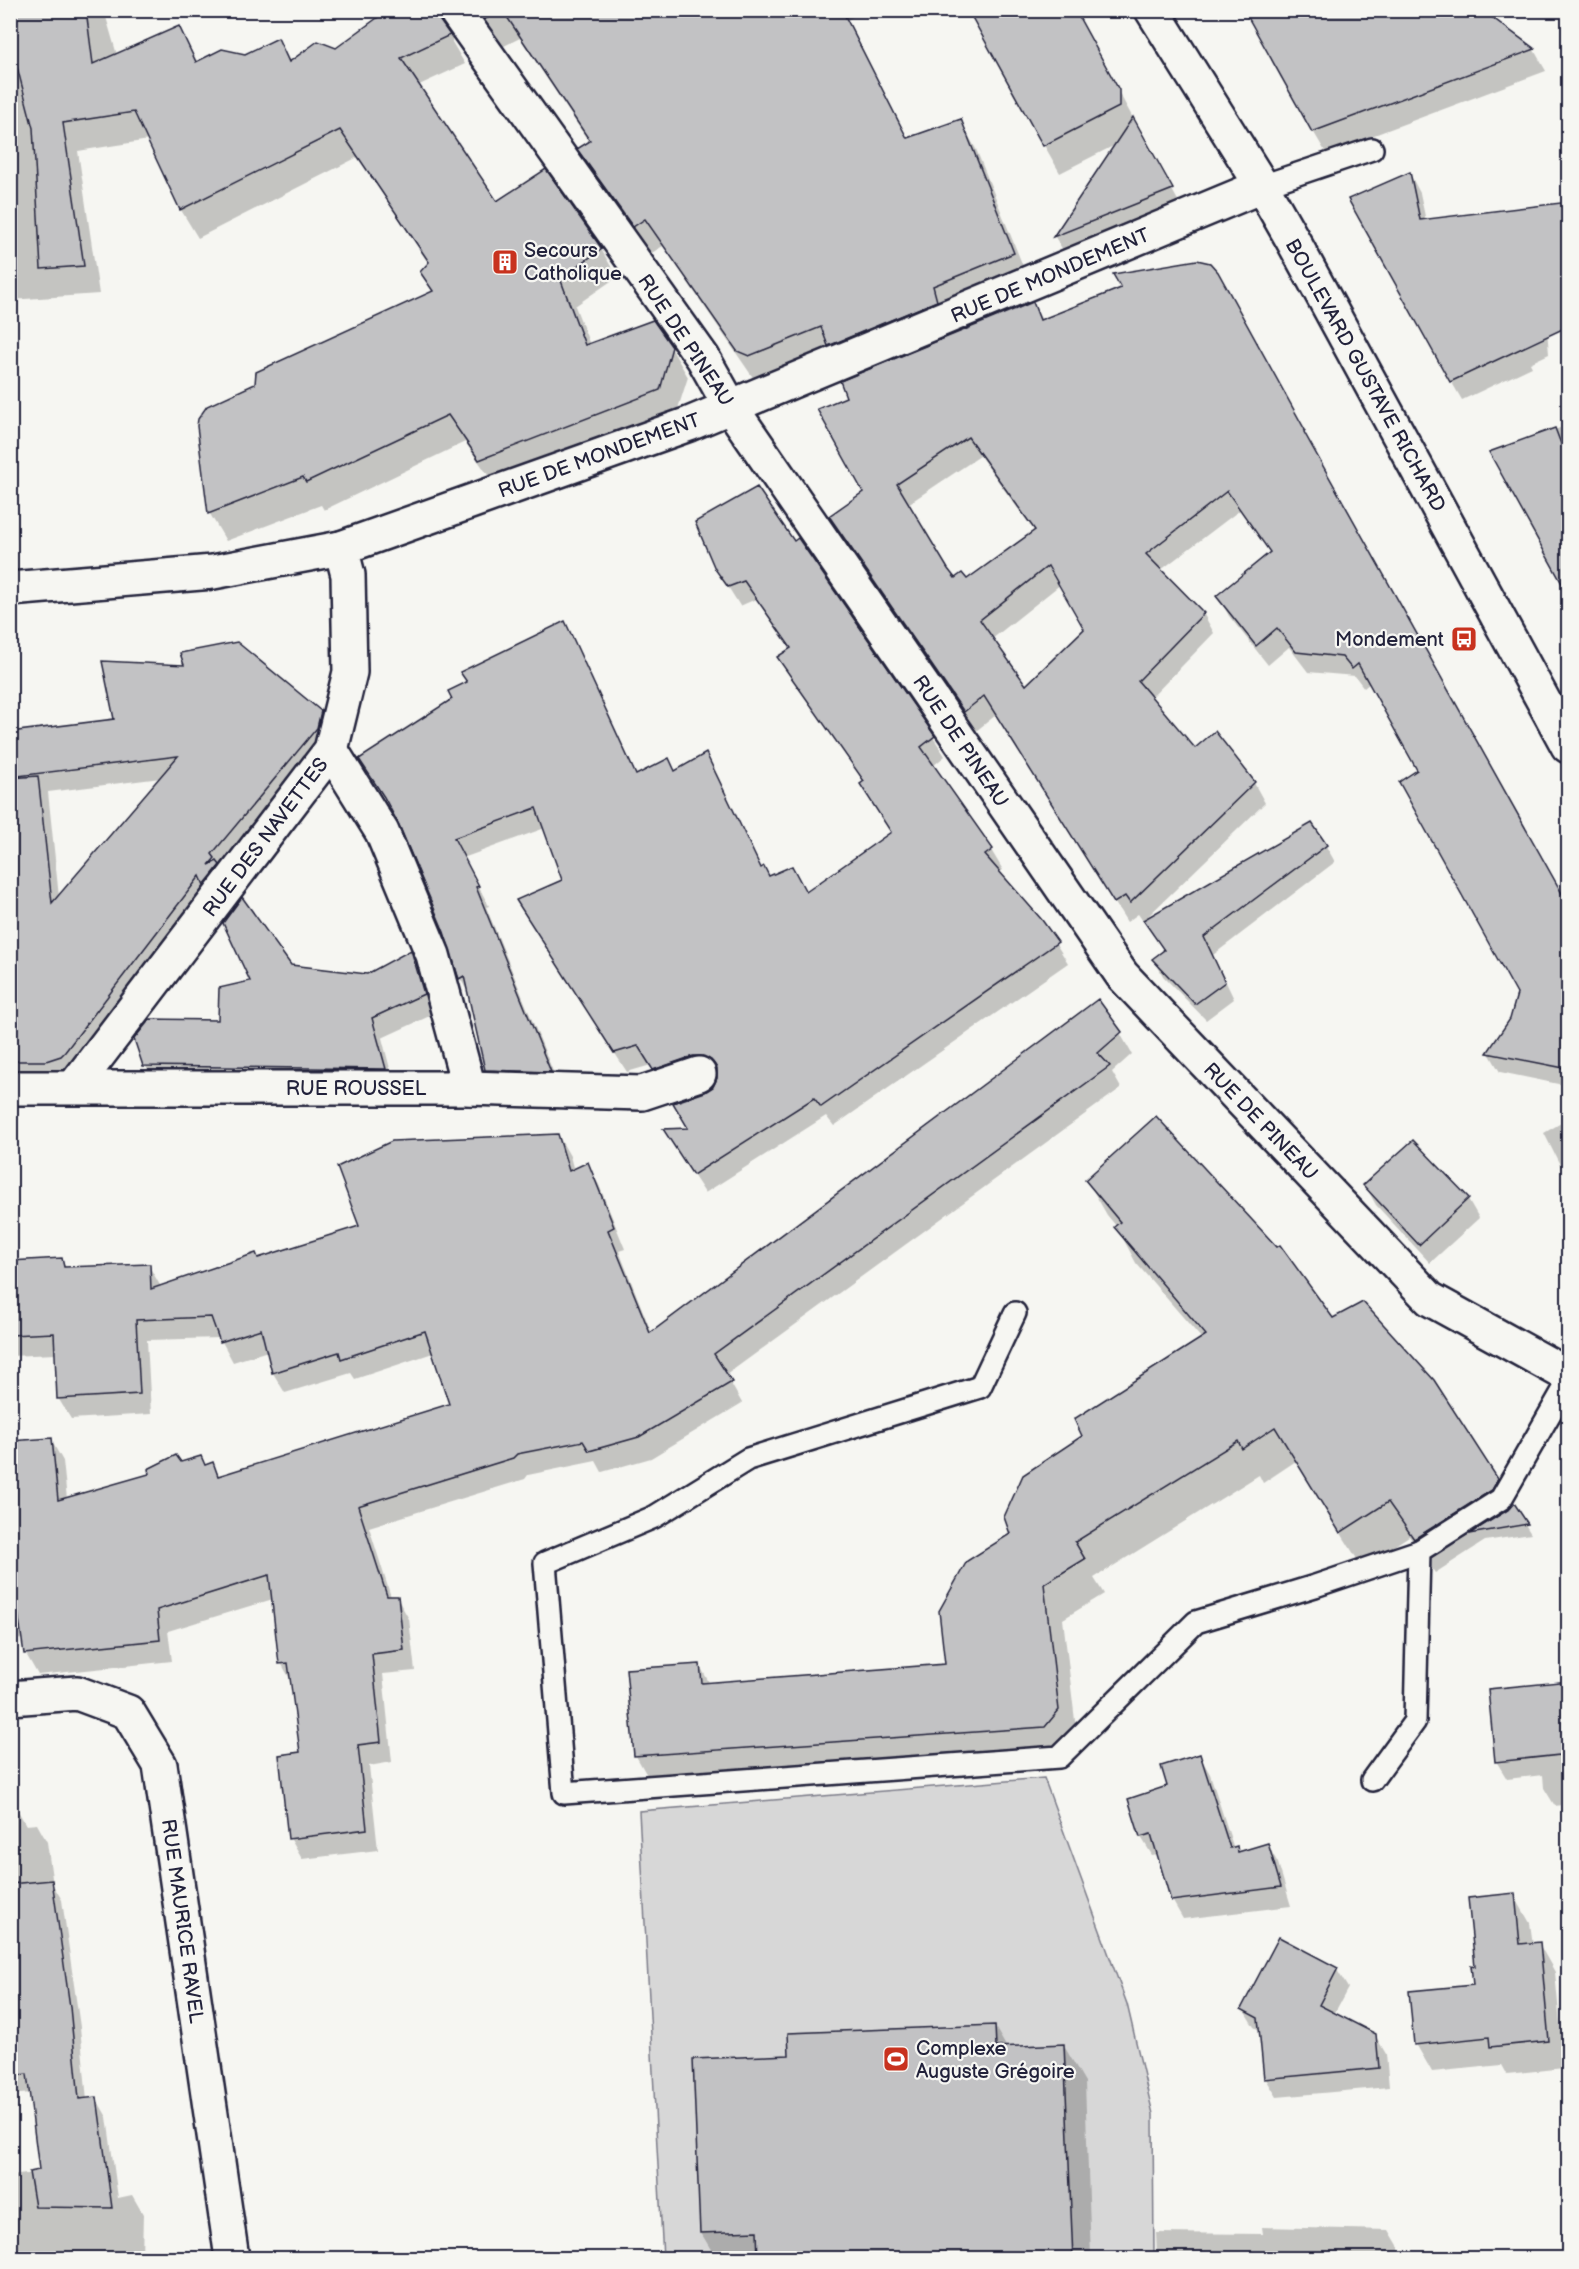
<svg xmlns="http://www.w3.org/2000/svg" width="1579" height="2269" viewBox="0 0 1579 2269" font-family="'Balsamiq Sans',sans-serif">
<style>
.green{fill:#d7d7d7;stroke:#7c7c89;stroke-width:1.5}
.shadow{fill:#0003;fill-rule:evenodd}
.building{fill:#c2c2c4;stroke:#22223b;stroke-width:1.5;fill-rule:evenodd}
.lines{fill:none;stroke-linecap:round;stroke-linejoin:round}
.service-casing{stroke:#22223b;stroke-width:26}
.minor-casing{stroke:#22223b;stroke-width:38}
.tertiary-casing{stroke:#22223b;stroke-width:38}
.service{stroke:#f6f6f2;stroke-width:21}
.minor{stroke:#f6f6f2;stroke-width:33}
.tertiary{stroke:#f6f6f2;stroke-width:33}
.labels{text-anchor:middle;stroke-width:4.5;stroke-linejoin:round;paint-order:stroke}
.poi-label{font-size:20px;fill:#22223b;stroke:#f6f6f2;text-anchor:start}
.street-label{font-size:20px;fill:#22223b;stroke:#f6f6f2}
</style>
<rect width="100%" height="100%" fill="#f6f6f2"/>
<filter id="ink" filterUnits="userSpaceOnUse"><feTurbulence type="fractalNoise" baseFrequency=".0167" numOctaves="2"/><feDisplacementMap in="SourceGraphic" scale="12" xChannelSelector="R" yChannelSelector="G"/><feConvolveMatrix kernelMatrix="1 2 1 2 8 2 1 2 1" color-interpolation-filters="sRGB"/></filter>
<g filter="url(#ink)">
<polygon class="green" points="1044,1778 1127,2004 1153,2114 1154,2258 663,2258 639,1811"/>
<g class="shadow">
<polygon points="10,10 104,10 117,55 179,28 198,63 245,55 278,40 291,63 336,50 391,10 864,10 848,20 908,140 960,121 976,149 1029,281 766,383 754,379 663,246 650,254 595,178 579,150 589,142 520,38 502,47 488,27 480,21 453,31 452,42 465,64 417,86 496,203 601,249 617,277 575,306 590,345 671,348 688,377 675,418 497,488 465,442 324,510 321,505 226,541 210,514 198,426 257,385 434,293 422,272 429,264 358,157 198,238 181,210 149,140 78,151 99,294 10,300"/>
<polygon points="940,10 950,10 943,14"/>
<polygon points="1074,10 1182,208 1066,255 1055,237 1117,144 1060,173 1044,145"/>
<polygon points="1500,24 1534,50 1546,71 1326,153 1313,131"/>
<polygon points="1410,174 1420,193 1426,221 1546,316 1549,354 1530,363 1532,367 1462,400 1451,381"/>
<path d="M1229,293L1315,451L1314,452L1568,910V1086L1500,1072L1489,1053L1511,1020L1518,994L1419,771L1370,683L1364,688L1355,676L1308,672L1289,647L1268,665L1229,616L1218,596L1270,553L1240,510L1161,570L1203,613L1214,633L1151,698L1195,750L1254,783L1265,803L1143,921L1138,914L1127,922L996,715L976,731L842,536L831,517L865,493L848,397L1032,303L1042,320ZM980,456L1035,532L966,581L955,580L908,504ZM1061,584L1086,629L1026,687L992,639Z"/>
<polygon points="1568,425 1568,591 1492,453"/>
<polygon points="697,522 933,737 945,756 933,766 991,850 1003,870 998,873 1041,920 1068,963 834,1126 826,1116 705,1193 676,1149 690,1129 706,1093 714,1088 719,1077 714,1075 665,1089 651,1065 627,1072 529,920 564,881 545,828 463,858 489,906 486,907 561,1091 498,1089 487,1069 469,994 460,978 446,931 394,812 361,759 454,700 468,683 564,623 575,643 637,776 675,772 705,755 762,869 769,878 806,893 892,833 865,782 790,677 779,658 791,650 756,599 740,606 717,569"/>
<path d="M320,712L331,731L72,1074L10,1079V732ZM161,778L59,897L48,792Z"/>
<polygon points="1326,846 1335,862 1213,955 1234,999 1206,1020 1163,976 1154,959 1165,951 1145,921"/>
<polygon points="410,952 421,971 434,1014 382,1038 395,1088 156,1084 145,1065 219,1022 252,982 290,967 367,975"/>
<polygon points="1120,1033 1132,1054 1112,1072 1121,1088 726,1375 742,1403 651,1458 602,1472 596,1461 528,1475 525,1479 369,1527 391,1597 397,1598 409,1619 415,1671 383,1674 392,1762 369,1766 378,1850 302,1859 290,1838 301,1753 293,1684 281,1663 273,1599 168,1631 172,1661 38,1675 26,1654 24,1639 10,1640 10,1442 51,1440 63,1461 67,1499 151,1475 180,1464 206,1466 213,1464 220,1477 451,1405 433,1353 355,1379 351,1373 285,1393 273,1373 268,1351 233,1362 220,1338 147,1340 151,1414 71,1419 58,1398 56,1354 10,1356 10,1262 62,1260 66,1268 149,1266 161,1287 257,1260 360,1227 558,1135 570,1156 574,1171 587,1164 599,1185 625,1249 619,1251 652,1334"/>
<polygon points="1568,1119 1568,1181 1544,1133"/>
<polygon points="1087,1180 1333,1320 1497,1479 1531,1534 1485,1541 1435,1573 1409,1536 1362,1567 1296,1461 1263,1483 1259,1475 1094,1578 1104,1594 1063,1619 1078,1746 656,1791 636,1756 628,1671 700,1666 710,1684 946,1666 1012,1534 1084,1436 1202,1339 1136,1263 1117,1227 1107,1215"/>
<polygon points="1365,1185 1468,1199 1479,1218 1430,1263 1376,1205"/>
<polygon points="1568,1683 1568,1804 1555,1806 1544,1788 1543,1775 1507,1779 1496,1761"/>
<polygon points="1199,1755 1210,1774 1234,1849 1236,1848 1239,1853 1267,1844 1278,1863 1291,1906 1183,1919 1172,1900 1158,1854 1152,1855 1141,1837 1130,1800 1168,1787"/>
<polygon points="17,1809 26,1825 37,1824 47,1842 53,1885 62,1900 80,2027 87,2100 96,2098 107,2117 118,2198 132,2195 143,2214 142,2258 15,2258 10,2227 10,2210 15,2209 11,2176 41,2172 31,2093 10,2095 10,1810"/>
<polygon points="1514,1895 1530,1923 1533,1945 1539,1944 1555,1972 1564,2068 1507,2074 1502,2065 1432,2072 1416,2044 1474,1986 1476,1968"/>
<polygon points="1279,1939 1337,1970 1348,1988 1334,2014 1375,2035 1386,2054 1389,2087 1277,2097 1266,2079 1261,2031 1254,2027 1243,2009"/>
<polygon points="995,2027 1007,2048 1064,2046 1085,2082 1091,2258 716,2258 701,2233 791,2057"/>
<polygon points="1262,2227 1389,2230 1399,2247 1399,2258 1157,2258 1156,2233 1263,2234"/>
</g>
<g class="building">
<polygon points="10,10 86,10 93,64 179,26 196,62 222,49 245,54 278,38 289,62 318,41 336,48 388,10 436,10 440,21 450,35 401,58 497,201 546,169 602,249 560,278 585,345 653,320 672,347 660,390 479,460 448,415 306,482 303,477 208,514 197,426 198,419 207,406 255,384 256,372 433,291 420,272 429,262 340,130 180,210 134,112 63,123 84,266 41,269 33,128 10,40"/>
<polygon points="478,10 842,10 907,138 961,119 1014,253 933,286 937,301 828,346 821,327 749,356 737,351 645,219 633,227 577,149 590,141 503,11 485,19"/>
<polygon points="968,10 1075,10 1119,90 1119,107 1043,146"/>
<polygon points="1244,10 1482,10 1535,49 1312,132"/>
<polygon points="1133,117 1173,189 1053,237"/>
<polygon points="1410,172 1420,220 1569,202 1569,326 1450,382 1348,199"/>
<path d="M1197,260L1210,263L1218,272L1305,430L1304,432L1569,906V1069L1487,1053L1510,1019L1517,994L1399,782L1417,770L1358,664L1352,669L1342,657L1296,652L1277,628L1256,646L1216,596L1270,552L1227,491L1146,554L1204,613L1138,681L1195,748L1215,731L1255,782L1130,903L1125,896L1114,903L984,696L964,712L829,516L863,492L817,409L846,397L840,381L1033,302L1040,320L1121,288L1113,274ZM968,437L1035,530L967,579L962,573L955,578L948,569L897,484ZM1048,566L1084,629L1026,685L980,620Z"/>
<polygon points="1555,428 1569,465 1569,596 1489,452"/>
<polygon points="757,487 794,541 798,538 935,736 921,747 993,849 985,855 1042,920 1058,942 821,1107 814,1098 693,1175 663,1129 688,1128 673,1103 705,1092 713,1087 717,1078 717,1068 711,1060 702,1056 693,1056 653,1070 638,1046 614,1053 516,900 562,880 536,808 454,838 479,886 476,887 551,1072 485,1070 464,976 459,979 444,932 399,825 384,797 359,759 452,699 448,691 467,682 460,672 565,621 636,775 669,758 675,771 706,753 761,868 764,866 769,876 792,866 806,892 891,832 860,784 864,781 777,657 791,648 744,581 728,587 715,569 695,522"/>
<polygon points="237,642 321,711 317,728 212,854 215,858 209,865 217,861 220,865 204,885 200,876 65,1052 61,1056 46,1061 10,1061 10,778 38,776 52,903 178,756 10,777 10,732 114,719 102,661 184,665 180,653"/>
<polygon points="1312,823 1327,845 1204,937 1225,982 1195,1004 1152,959 1164,950 1143,920"/>
<polygon points="242,897 291,965 367,974 411,950 424,994 372,1018 386,1069 143,1066 134,1039 150,1019 218,1020 219,988 250,981 223,923"/>
<polygon points="1098,999 1122,1032 1098,1053 1110,1066 714,1354 732,1382 639,1437 589,1451 583,1441 517,1454 513,1458 358,1506 387,1596 398,1596 404,1650 372,1654 381,1742 358,1745 367,1829 288,1839 279,1755 300,1752 288,1663 279,1664 269,1575 157,1610 160,1640 24,1654 18,1612 10,1618 10,1441 52,1438 58,1500 149,1474 148,1469 176,1455 181,1462 201,1456 205,1465 213,1462 218,1476 449,1404 425,1331 341,1359 339,1352 272,1373 261,1329 220,1342 211,1317 136,1320 140,1394 57,1399 54,1333 10,1335 10,1261 62,1258 64,1267 150,1264 151,1289 256,1253 258,1258 359,1226 337,1167 392,1141 558,1134 569,1171 588,1162 614,1227 608,1230 650,1333"/>
<polygon points="1156,1116 1277,1247 1280,1245 1333,1318 1363,1302 1434,1380 1498,1479 1492,1490 1414,1539 1388,1502 1340,1533 1275,1427 1242,1449 1238,1441 1075,1542 1085,1559 1044,1584 1059,1710 1045,1727 634,1756 626,1669 700,1664 702,1683 945,1664 939,1611 967,1561 1010,1534 1004,1517 1023,1475 1082,1436 1074,1419 1206,1335 1114,1227 1120,1222 1085,1180"/>
<polygon points="1413,1140 1469,1198 1419,1245 1363,1185"/>
<polygon points="1514,1503 1528,1524 1469,1534 1508,1510"/>
<polygon points="1569,1681 1569,1754 1495,1762 1488,1689"/>
<polygon points="1200,1754 1230,1848 1237,1846 1238,1852 1268,1843 1281,1887 1171,1901 1151,1834 1140,1837 1128,1799 1167,1786 1161,1766"/>
<polygon points="52,1880 70,2007 79,2099 97,2097 112,2208 35,2207 29,2172 39,2170 27,2074 10,2076 10,1884"/>
<polygon points="1515,1893 1520,1944 1540,1942 1549,2041 1490,2047 1489,2037 1414,2045 1409,1991 1473,1985 1471,1965 1475,1966 1468,1898"/>
<polygon points="1279,1937 1338,1968 1319,2005 1376,2034 1379,2068 1264,2079 1258,2018 1241,2009"/>
<polygon points="995,2025 996,2047 1064,2044 1073,2259 758,2259 757,2231 700,2233 693,2059 789,2055 788,2033"/>
</g>
<g class="lines">
<defs>
<g id="service">
<polyline points="1262,186 1372,149"/>
<polyline points="1015,1313 980,1387 748,1459 654,1517 545,1563 564,1793 1059,1757 1196,1622 1315,1586 1419,1551"/>
<polyline points="1372,1780 1415,1721 1419,1551 1501,1499 1568,1382"/>
</g>
<g id="minor">
<polyline points="455,10 703,358 730,406 1122,975 1430,1299 1568,1375"/>
<polyline points="10,589 213,572 341,548 689,424 1262,186"/>
<polyline points="331,750 382,832 433,955 469,1088"/>
<polyline points="74,1087 331,750 350,672 348,575 341,548"/>
<polyline points="10,1088 469,1088 642,1093 699,1074"/>
<polyline points="10,1698 77,1693 128,1712 160,1765 232,2258"/>
</g>
<polyline id="tertiary" points="1152,10 1262,186 1291,237 1568,746"/>
</defs>
<use href="#service" class="service-casing"/>
<use href="#minor" class="minor-casing"/>
<use href="#tertiary" class="tertiary-casing"/>
<use href="#service" class="service"/>
<use href="#minor" class="minor"/>
<use href="#tertiary" class="tertiary"/>
</g>
</g>
<defs>
<symbol id="building-square" viewBox="-11 -11 22 22"><rect x="-9" y="-9" width="18" height="18" rx="4" fill="#c8321e" stroke="#f6f6f2"/><path d="M-4-6H4V6H1V3H-1V6H-4ZM-2.5-4.3h1.7v1.8h-1.7ZM.8-4.3h1.7v1.8H.8ZM-2.5-1h1.7V.8h-1.7ZM.8-1h1.7V.8H.8Z" fill="#fff"/></symbol>
<symbol id="bus-square" viewBox="-11 -11 22 22"><rect x="-9" y="-9" width="18" height="18" rx="4" fill="#c8321e" stroke="#f6f6f2"/><path d="M-5-6H5V4H4V6H2V4H-2V6H-4V4H-5ZM-3.5-4V0h7V-4ZM-3.5 1.2v1.5H-2V1.2ZM2 1.2v1.5H3.5V1.2Z" fill="#fff"/></symbol>
<symbol id="stadium-square" viewBox="-11 -11 22 22"><rect x="-9" y="-9" width="18" height="18" rx="4" fill="#c8321e" stroke="#f6f6f2"/><path d="M0-5a6.5 5 0 1 0 0 10a6.5 5 0 1 0 0-10ZM-3.5-1.8h7v3.6h-7Z" fill="#fff"/></symbol>
</defs>
<g fill-rule="evenodd">
<use href="#building-square" x="490" y="247" width="30" height="30"/>
<use href="#bus-square" x="1449" y="624" width="30" height="30"/>
<use href="#stadium-square" x="881" y="2044" width="30" height="30"/>
</g>
<g class="labels">
<g class="poi-label">
<text x="524" y="257">Secours<tspan x="524" dy="23">Catholique</tspan></text>
<text x="1444" y="646" text-anchor="end">Mondement</text>
<text x="916" y="2055">Complexe<tspan x="916" dy="23">Auguste Grégoire</tspan></text>
</g>
<g class="street-label">
<text transform="translate(1050 275) rotate(-23)" y="7">RUE DE MONDEMENT</text>
<text transform="translate(686 340) rotate(56)" y="7">RUE DE PINEAU</text>
<text transform="translate(1366 375) rotate(61)" y="7">BOULEVARD GUSTAVE RICHARD</text>
<text transform="translate(599 455) rotate(-20)" y="7">RUE DE MONDEMENT</text>
<text transform="translate(961 741) rotate(56)" y="7">RUE DE PINEAU</text>
<text transform="translate(265 837) rotate(-53)" y="7">RUE DES NAVETTES</text>
<text x="356" y="1095">RUE ROUSSEL</text>
<text transform="translate(1261 1121) rotate(46)" y="7">RUE DE PINEAU</text>
<text transform="translate(183 1921) rotate(82)" y="7">RUE MAURICE RAVEL</text>
</g>
</g>
<rect width="1579" height="2269" fill="none" stroke="#f6f6f2" stroke-width="36"/>
<rect x="18" y="18" width="1543" height="2233" fill="none" stroke="#22223b" stroke-width="2" filter="url(#ink)"/>
</svg>
